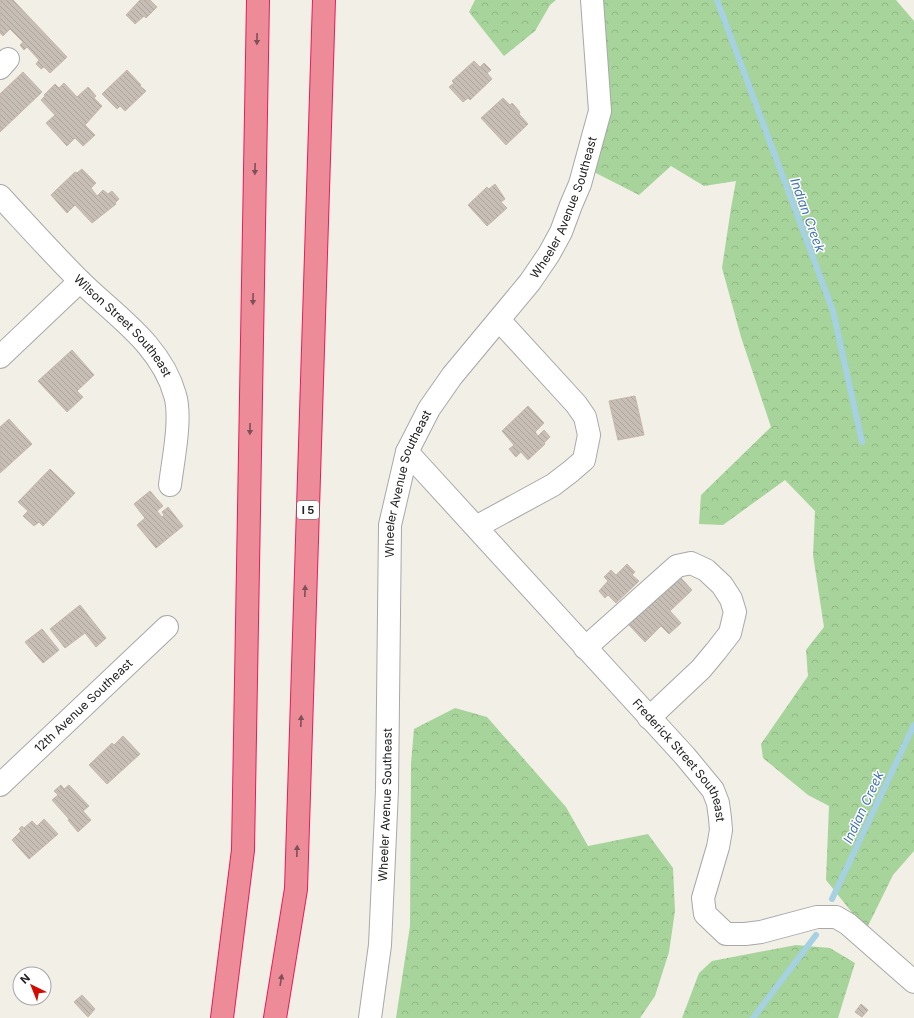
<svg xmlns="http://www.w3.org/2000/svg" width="914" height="1018" viewBox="0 0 914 1018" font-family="Inter,sans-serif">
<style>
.forest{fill:url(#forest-crowns)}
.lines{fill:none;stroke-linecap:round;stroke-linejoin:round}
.stream{stroke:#a5d1e2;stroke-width:6}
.building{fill:url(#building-back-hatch);stroke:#c5b6a8}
.minor-casing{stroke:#a8a8a8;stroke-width:24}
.highway-casing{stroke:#e71d57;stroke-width:24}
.minor{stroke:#fff;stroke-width:22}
.highway{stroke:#ed8b98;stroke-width:22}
.oneway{fill:#7d5157}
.labels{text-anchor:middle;stroke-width:3;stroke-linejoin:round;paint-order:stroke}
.shield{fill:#fff;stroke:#646464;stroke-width:1}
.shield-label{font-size:11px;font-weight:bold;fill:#212121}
.street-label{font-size:12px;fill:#212121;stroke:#fff}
.water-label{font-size:13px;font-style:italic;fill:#4374b0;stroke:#fff}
</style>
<defs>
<pattern id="forest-crowns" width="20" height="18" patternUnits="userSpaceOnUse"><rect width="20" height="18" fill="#a7d49a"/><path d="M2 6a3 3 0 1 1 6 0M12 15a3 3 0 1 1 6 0" fill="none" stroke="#8fb684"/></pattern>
<pattern id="building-back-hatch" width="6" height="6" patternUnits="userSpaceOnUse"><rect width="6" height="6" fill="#c7beb6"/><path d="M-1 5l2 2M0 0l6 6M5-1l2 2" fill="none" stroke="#aba39c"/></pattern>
</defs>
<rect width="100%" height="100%" fill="#f2efe7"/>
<g class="forest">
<polygon points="475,0 556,0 550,5 535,31 504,56 469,12"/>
<polygon points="590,0 896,0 914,21 914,851 893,875 866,930 826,880 829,806 808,795 763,758 761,744 808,676 806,650 824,627 813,555 815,511 785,480 723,525 699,524 701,495 771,427 741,337 722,268 731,208 736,181 704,186 671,166 639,195 584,167 600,111"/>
<polygon points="455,708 487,717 566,807 588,846 648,834 673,868 675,911 669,952 655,996 640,1018 396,1018 410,926 411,763 414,729"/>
<polygon points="796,945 830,948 855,963 838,1018 682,1018 699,973 712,961"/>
</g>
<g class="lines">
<g class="stream">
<polyline points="717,0 833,311 862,442"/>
<polyline points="832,899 914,725"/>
<polyline points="753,1018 816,935"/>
</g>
</g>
<g class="building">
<polygon points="0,0 13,0 67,57 50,73 44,67 41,69 36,64 39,60 27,47 24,50 20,45 23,42 10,29 3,36 0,33"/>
<polygon points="140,0 150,0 157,7 146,18 144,16 135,24 126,15"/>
<polygon points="474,61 480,67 484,63 491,70 487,73 492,79 470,100 468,98 463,102 449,87 454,83 452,81"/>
<polygon points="127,70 141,85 140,86 146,91 125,111 120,106 117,109 102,94"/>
<polygon points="23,72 42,92 0,132 0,94"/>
<polygon points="64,83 77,97 88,87 96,96 94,98 102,106 85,125 95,135 83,146 75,138 67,146 46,123 55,115 41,100 45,96 44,95 55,84 59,88"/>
<polygon points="503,98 510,105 512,103 520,112 519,114 528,124 506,145 481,118"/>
<polygon points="82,169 96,183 91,188 97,196 103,190 108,194 112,191 119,199 115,203 116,204 92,223 75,205 67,213 51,195 75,172 77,173"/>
<polygon points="495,184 505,199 501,202 507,208 487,226 468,205 487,187 489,189"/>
<polygon points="72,350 94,375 77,391 83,397 67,412 38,381"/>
<polygon points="635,396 644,435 618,440 609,401"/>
<polygon points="528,406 544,423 535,432 538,436 544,430 550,437 544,443 545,444 528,460 521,452 516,457 509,449 514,445 502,431"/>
<polygon points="9,419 32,444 0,473 0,427"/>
<polygon points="50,469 75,493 43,526 39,522 34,526 23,516 28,511 18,502"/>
<polygon points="150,491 163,506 157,511 162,517 164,515 162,512 168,507 183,526 156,548 137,525 145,518 134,504"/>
<polygon points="627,564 635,572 632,575 639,581 616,603 608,595 605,598 599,591 608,581 604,577 611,570 616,575"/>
<polygon points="680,577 692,590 670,611 681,623 669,634 661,626 645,642 628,624"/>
<polygon points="80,605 106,638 96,647 85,633 65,648 50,629"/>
<polygon points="42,629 59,650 43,663 25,642"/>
<polygon points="123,736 140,754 107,784 89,765 112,743 114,745"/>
<polygon points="61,785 64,789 69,785 89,806 83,811 91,820 78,832 68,820 69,819 52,800 58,795 54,791"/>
<polygon points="44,819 58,834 29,859 12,840 21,831 19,829 22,826 24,828 32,821 37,826"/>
<polygon points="82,995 95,1009 88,1017 74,1002"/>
<polygon points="861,1004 868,1010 862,1017 855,1012"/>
</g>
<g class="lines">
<defs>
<g id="minor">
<polyline points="0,68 8,59"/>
<path id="s1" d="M0,196C26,224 52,253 79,280C114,315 161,344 175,395C182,418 173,460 170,485"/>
<polyline points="0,357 80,281"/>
<path id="s2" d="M407,452L685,756L713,790L718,803L720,818L721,830L718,847L703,898L705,914L726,934H745L761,932L817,917H836L848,924L914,982"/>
<polyline points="476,527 553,485 570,472 584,460 589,435 585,417 576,404 499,320"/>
<polyline points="585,648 677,566 691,563 706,570 722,585 731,599 735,612 730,633 716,651 701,669 649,718"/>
<path id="s3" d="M0,785L167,627"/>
<path id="s4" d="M370,1018L380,945L387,790L390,525L407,452L429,409L452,376L530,282L549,254L561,232L571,205L580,184L600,111L592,0"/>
</g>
<g id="highway">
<polyline points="222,1018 243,850 258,0"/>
<polyline points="275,1018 296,889 324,0"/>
</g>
</defs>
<use href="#minor" class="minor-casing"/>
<use href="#highway" class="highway-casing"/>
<use href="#minor" class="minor"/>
<use href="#highway" class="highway"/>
</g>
<defs><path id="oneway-solid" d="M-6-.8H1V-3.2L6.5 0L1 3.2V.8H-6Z"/></defs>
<g class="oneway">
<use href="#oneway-solid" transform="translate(257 39) rotate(91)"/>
<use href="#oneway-solid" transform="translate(255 169) rotate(91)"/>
<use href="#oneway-solid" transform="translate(253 299) rotate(91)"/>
<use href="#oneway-solid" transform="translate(250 429) rotate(91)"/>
<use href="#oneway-solid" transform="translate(305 591) rotate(-88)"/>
<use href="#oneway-solid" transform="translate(301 721) rotate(-88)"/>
<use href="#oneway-solid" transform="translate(297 851) rotate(-88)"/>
<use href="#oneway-solid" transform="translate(281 980) rotate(-81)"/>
</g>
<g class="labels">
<rect class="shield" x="297" y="501" width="22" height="18" rx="3"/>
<g class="shield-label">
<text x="308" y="514">I 5</text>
</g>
<g class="street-label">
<text dy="4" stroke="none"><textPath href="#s4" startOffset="862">Wheeler Avenue Southeast</textPath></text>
<text dy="4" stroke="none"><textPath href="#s1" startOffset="179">Wilson Street Southeast</textPath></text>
<text dy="4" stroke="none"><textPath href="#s4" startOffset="538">Wheeler Avenue Southeast</textPath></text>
<text dy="4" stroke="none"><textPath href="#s3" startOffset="115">12th Avenue Southeast</textPath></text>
<text dy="4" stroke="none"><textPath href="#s2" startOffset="413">Frederick Street Southeast</textPath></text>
<text dy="4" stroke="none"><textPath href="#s4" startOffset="214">Wheeler Avenue Southeast</textPath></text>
</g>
<g class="water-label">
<text transform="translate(808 215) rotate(70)" y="5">Indian Creek</text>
<text transform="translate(863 807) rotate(-65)" y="5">Indian Creek</text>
</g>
</g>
<g transform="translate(32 986) rotate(317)"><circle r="19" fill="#ffffff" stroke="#a6a6a6"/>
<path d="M0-3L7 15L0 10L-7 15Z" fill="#d20c00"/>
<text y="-6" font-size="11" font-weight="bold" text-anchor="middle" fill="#212121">N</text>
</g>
</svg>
